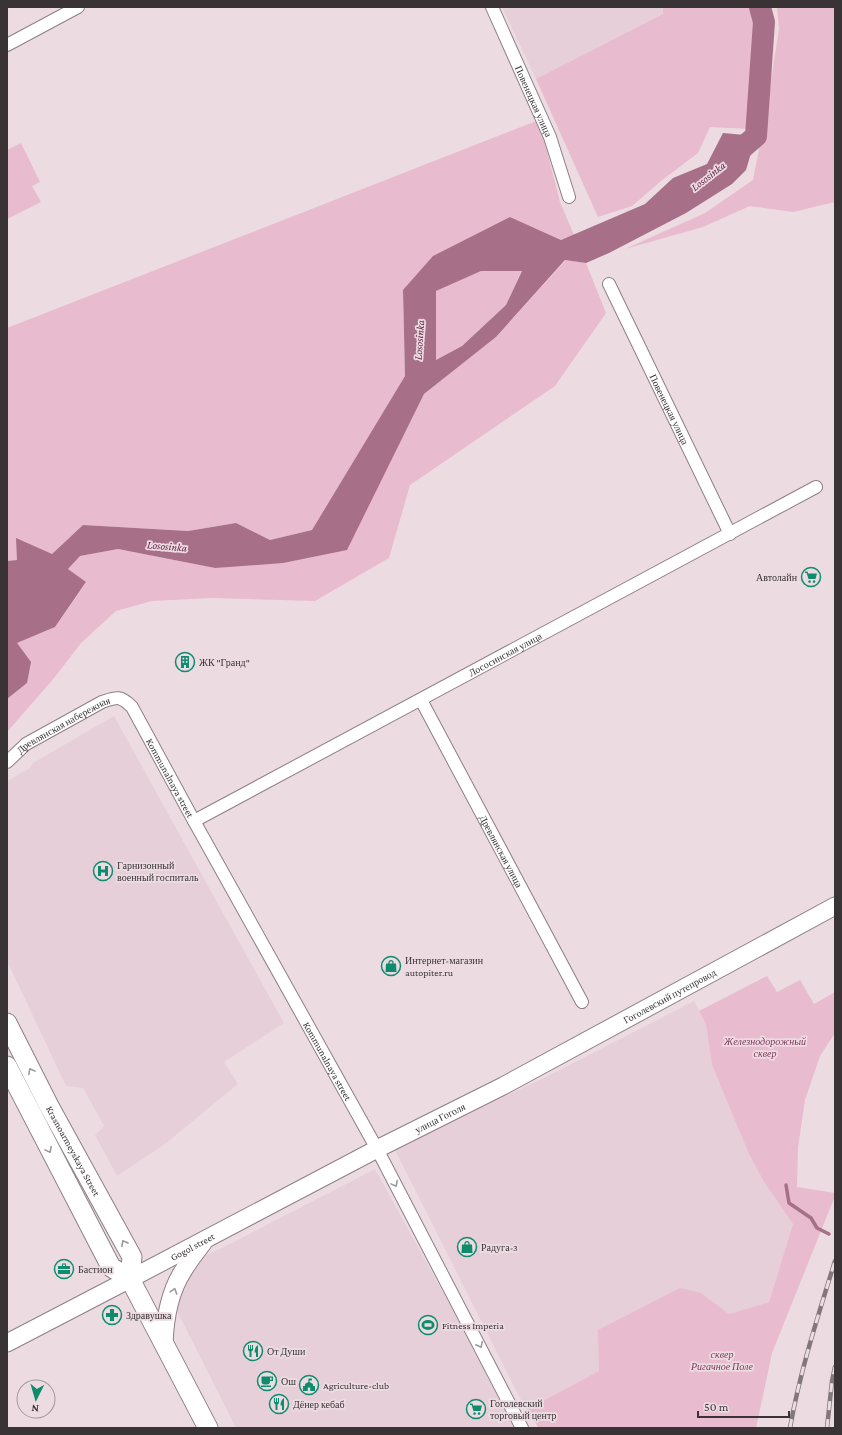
<svg xmlns="http://www.w3.org/2000/svg" width="842" height="1435" viewBox="0 0 842 1435" font-family="'Crimson Pro',serif">
<style>
.built{fill:#e6cfd9}
.green{fill:#e8bbce}
.water{fill:#a77088;fill-rule:evenodd}
.lines{fill:none;stroke-linecap:round;stroke-linejoin:round}
.stream{stroke:#a77088;stroke-width:3.5}
.river{stroke:#a77088;stroke-width:22}
.minor-casing{stroke:#8e7f85;stroke-width:14}
.secondary-casing{stroke:#8e7f85;stroke-width:19}
.primary-casing{stroke:#8e7f85;stroke-width:21}
.minor{stroke:#fff;stroke-width:12}
.secondary{stroke:#fff;stroke-width:17}
.primary{stroke:#fff;stroke-width:19}
.rail-casing{stroke:#82787c;stroke-width:4.5}
.rail{stroke:#ecdce2;stroke-width:3;stroke-dasharray:9;stroke-linecap:butt}
.oneway{stroke:#9c999a}
.labels{text-anchor:middle;stroke-width:3.5;stroke-linejoin:round;paint-order:stroke}
.street-label{font-size:10px;fill:#393336;stroke:#ecdce2}
.poi-label{font-size:10px;fill:#393336;stroke:#ecdce2;text-anchor:start}
.park-label{font-size:10px;font-style:italic;fill:#7e375b;stroke:#ecdce2}
.water-label{font-size:11px;font-style:italic;fill:#662145;stroke:#ecdce2}
</style>
<rect width="100%" height="100%" fill="#ecdce2"/>
<g class="built">
<polygon points="502,7 663,7 663,14 536,79"/>
<polygon points="114,716 284,1023 224,1062 238,1084 165,1144 117,1176 95,1135 104,1126 83,1088 66,1086 7,961 7,781 30,768 33,763"/>
<polygon points="694,1001 706,1024 712,1065 749,1154 764,1182 793,1224 769,1302 729,1314 701,1293 599,1371 526,1410 394,1148 550,1075"/>
<polygon points="375,1169 483,1365 514,1428 236,1428 176,1309 184,1278 199,1258 224,1247"/>
</g>
<g class="green">
<polygon points="663,7 752,7 754,23 749,129 710,127 698,153 661,181 632,206 598,217 536,79 663,14"/>
<polygon points="777,7 835,7 835,202 793,212 750,206 703,227 625,249 705,213 753,180 765,119 779,29"/>
<polygon points="539,120 560,202 574,235 561,240 510,217 403,291 405,376 312,530 270,540 236,523 188,531 83,525 52,554 17,560 7,561 7,328"/>
<polygon points="21,143 40,182 32,186 41,202 7,219 7,150"/>
<polygon points="566,260 586,263 606,313 555,386 410,485 389,558 315,601 211,598 152,601 116,611 81,643 55,677 7,732 7,699 27,683 17,643 55,627 86,583 68,569 80,556 118,549 215,568 346,550 424,394 496,337"/>
<polygon points="522,270 506,305 462,346 436,360 436,291 481,271"/>
<polygon points="767,976 777,992 800,980 814,1004 835,992 835,1033 820,1056 805,1100 798,1148 797,1187 835,1193 835,1196 772,1353 756,1428 539,1428 526,1410 599,1371 598,1330 680,1288 701,1293 729,1314 769,1302 793,1224 764,1182 749,1154 712,1065 706,1024 699,1011"/>
</g>
<path class="water" d="M723,133L756,136L746,170L732,184L686,213L609,253L586,263L565,260L496,337L424,394L347,550L283,563L215,568L118,549L80,556L68,569L86,582L55,627L17,643L31,662L27,683L7,699V561L17,560L16,538L52,554L83,525L188,531L236,523L270,540L312,530L405,376L403,290L433,256L510,217L561,240L645,204L673,178L707,164ZM481,271H522L506,305L462,346L436,360V291Z"/>
<g class="lines">
<polyline class="stream" points="786,1185 789,1203 811,1218 817,1228 829,1234"/>
<polyline class="river" points="733,156 756,136 764,22 760,7"/>
<defs>
<g id="minor">
<path id="s1" d="M492,7L550,137L569,197"/>
<polyline points="7,45 78,7"/>
<path id="s2" d="M609,284L730,534"/>
<path id="s3" d="M421,700L582,1002"/>
<path id="s4" d="M7,762L26,744L102,702C117,697 120,695 132,707L194,821L377,1149L522,1428"/>
<path id="s5" d="M194,821L816,487"/>
</g>
<g id="secondary">
<path id="s6" d="M7,1343L130,1279L377,1149L503,1086L835,906"/>
<path d="M164,1343C165,1319 170,1291 183,1271C189,1261 196,1252 203,1243"/>
</g>
<g id="primary">
<path id="s7" d="M7,1023L49,1106L132,1257L130,1279"/>
<polyline points="7,1066 111,1267 130,1279 208,1428"/>
</g>
</defs>
<use href="#minor" class="minor-casing"/>
<use href="#secondary" class="secondary-casing"/>
<use href="#primary" class="primary-casing"/>
<use href="#minor" class="minor"/>
<use href="#secondary" class="secondary"/>
<use href="#primary" class="primary"/>
<defs>
<g id="rail">
<path d="M790,1428C800,1371 818,1316 835,1261"/>
<polyline points="827,1428 832,1381 835,1367"/>
</g>
</defs>
<use href="#rail" class="rail-casing"/>
<use href="#rail" class="rail"/>
</g>
<defs><path id="oneway-chevron" d="M-2-3.5L2.5 0L-2 3.5" fill="none" stroke-width="1.6" stroke-linecap="round" stroke-linejoin="round"/></defs>
<g class="oneway">
<use href="#oneway-chevron" transform="translate(31 1071) rotate(-118)"/>
<use href="#oneway-chevron" transform="translate(49 1150) rotate(62)"/>
<use href="#oneway-chevron" transform="translate(395 1184) rotate(62)"/>
<use href="#oneway-chevron" transform="translate(124 1243) rotate(-119)"/>
<use href="#oneway-chevron" transform="translate(174 1291) rotate(-73)"/>
<use href="#oneway-chevron" transform="translate(480 1345) rotate(63)"/>
</g>
<defs>
<symbol id="supermarket-ring" viewBox="-11 -11 22 22"><circle r="9.5" fill="#ecdce2" stroke="#0f8b6e" stroke-width="1.5"/><path d="M-6-5.5h2.5l.6 2H6L4.5 2H-2.5L-4.4-4H-6ZM-1.5 3.2a1.3 1.3 0 1 0 .1 0ZM3 3.2a1.3 1.3 0 1 0 .1 0Z" fill="#0f8b6e"/></symbol>
<symbol id="building-ring" viewBox="-11 -11 22 22"><circle r="9.5" fill="#ecdce2" stroke="#0f8b6e" stroke-width="1.5"/><path d="M-4-6H4V6H1V3H-1V6H-4ZM-2.5-4.3h1.7v1.8h-1.7ZM.8-4.3h1.7v1.8H.8ZM-2.5-1h1.7V.8h-1.7ZM.8-1h1.7V.8H.8Z" fill="#0f8b6e"/></symbol>
<symbol id="hospital-ring" viewBox="-11 -11 22 22"><circle r="9.5" fill="#ecdce2" stroke="#0f8b6e" stroke-width="1.5"/><path d="M-5-5h3v3.5h4V-5h3V5h-3V1.5h-4V5h-3Z" fill="#0f8b6e"/></symbol>
<symbol id="shop-ring" viewBox="-11 -11 22 22"><circle r="9.5" fill="#ecdce2" stroke="#0f8b6e" stroke-width="1.5"/><path d="M-5-2.5h2.3a2.7 3.5 0 0 1 5.4 0H5L5.5 6h-11ZM-1.5-2.5h3a1.5 2.3 0 0 0-3 0Z" fill="#0f8b6e"/></symbol>
<symbol id="office-ring" viewBox="-11 -11 22 22"><circle r="9.5" fill="#ecdce2" stroke="#0f8b6e" stroke-width="1.5"/><path d="M-6-3h4V-5.5h4V-3h4V5H-6ZM-1-4.5V-3h2v-1.5ZM-6 0V1H6V0Z" fill="#0f8b6e"/></symbol>
<symbol id="pharmacy-ring" viewBox="-11 -11 22 22"><circle r="9.5" fill="#ecdce2" stroke="#0f8b6e" stroke-width="1.5"/><path d="M-2-6h4v4h4v4h-4v4h-4v-4h-4v-4h4Z" fill="#0f8b6e"/></symbol>
<symbol id="stadium-ring" viewBox="-11 -11 22 22"><circle r="9.5" fill="#ecdce2" stroke="#0f8b6e" stroke-width="1.5"/><path d="M0-5a6.5 5 0 1 0 0 10a6.5 5 0 1 0 0-10ZM-3.5-1.8h7v3.6h-7Z" fill="#0f8b6e"/></symbol>
<symbol id="restaurant-ring" viewBox="-11 -11 22 22"><circle r="9.5" fill="#ecdce2" stroke="#0f8b6e" stroke-width="1.5"/><path d="M-5-6h1v4h1v-4h1v4h1v-4h1v5L-1.5 .5V6h-2V.5L-5-1ZM5-6V6H3V1.5H1.5Q1.5-4 5-6Z" fill="#0f8b6e"/></symbol>
<symbol id="cafe-ring" viewBox="-11 -11 22 22"><circle r="9.5" fill="#ecdce2" stroke="#0f8b6e" stroke-width="1.5"/><path d="M-5.5-4.5H6V0H3Q3 3.5 0 3.5H-2.5Q-5.5 3.5-5.5 0ZM3-3.2v2h1.7v-2ZM-6 4.5H4V6H-6Z" fill="#0f8b6e"/></symbol>
<symbol id="civic-ring" viewBox="-11 -11 22 22"><circle r="9.5" fill="#ecdce2" stroke="#0f8b6e" stroke-width="1.5"/><path d="M-.6-6.5H3V-4.5H.6V-3L4-1V1h2V6H-6V1h2V-1L-.6-3ZM-1.2 2.5V6h2.4V2.5Z" fill="#0f8b6e"/></symbol>
</defs>
<g fill-rule="evenodd">
<use href="#supermarket-ring" x="800" y="566" width="22" height="22"/>
<use href="#building-ring" x="174" y="651" width="22" height="22"/>
<use href="#hospital-ring" x="92" y="860" width="22" height="22"/>
<use href="#shop-ring" x="380" y="955" width="22" height="22"/>
<use href="#shop-ring" x="456" y="1236" width="22" height="22"/>
<use href="#office-ring" x="53" y="1258" width="22" height="22"/>
<use href="#pharmacy-ring" x="101" y="1304" width="22" height="22"/>
<use href="#stadium-ring" x="417" y="1314" width="22" height="22"/>
<use href="#restaurant-ring" x="242" y="1340" width="22" height="22"/>
<use href="#cafe-ring" x="256" y="1370" width="22" height="22"/>
<use href="#civic-ring" x="298" y="1374" width="22" height="22"/>
<use href="#restaurant-ring" x="268" y="1393" width="22" height="22"/>
<use href="#supermarket-ring" x="465" y="1398" width="22" height="22"/>
</g>
<g class="labels">
<g class="street-label">
<text dy="4" stroke="none"><textPath href="#s1" startOffset="103">Повенецкая улица</textPath></text>
<text dy="4" stroke="none"><textPath href="#s2" startOffset="139">Повенецкая улица</textPath></text>
<text dy="4" stroke="none"><textPath href="#s5" startOffset="353">Лососинская улица</textPath></text>
<text dy="4" stroke="none"><textPath href="#s4" startOffset="68">Древлянская набережная</textPath></text>
<text dy="4" stroke="none"><textPath href="#s4" startOffset="227">Kommunalnaya street</textPath></text>
<text dy="4" stroke="none"><textPath href="#s3" startOffset="171">Древлянская улица</textPath></text>
<text dy="4" stroke="none"><textPath href="#s6" startOffset="748">Гоголевский путепровод</textPath></text>
<text dy="4" stroke="none"><textPath href="#s4" startOffset="551">Kommunalnaya street</textPath></text>
<text dy="4" stroke="none"><textPath href="#s6" startOffset="488">улица Гоголя</textPath></text>
<text dy="4" stroke="none"><textPath href="#s7" startOffset="144">Krasnoarmeyskaya Street</textPath></text>
<text dy="4" stroke="none"><textPath href="#s6" startOffset="209">Gogol street</textPath></text>
</g>
<g class="poi-label">
<text x="797" y="581" text-anchor="end">Автолайн</text>
<text x="199" y="666">ЖК "Гранд"</text>
<text x="117" y="869">Гарнизонный<tspan x="117" dy="12">военный госпиталь</tspan></text>
<text x="405" y="964">Интернет-магазин<tspan x="405" dy="12">autopiter.ru</tspan></text>
<text x="481" y="1251">Радуга-3</text>
<text x="78" y="1273">Бастион</text>
<text x="126" y="1319">Здравушка</text>
<text x="442" y="1329">Fitness Imperia</text>
<text x="267" y="1355">От Души</text>
<text x="281" y="1385">Ош</text>
<text x="323" y="1389">Agriculture-club</text>
<text x="490" y="1407">Гоголевский<tspan x="490" dy="12">торговый центр</tspan></text>
<text x="293" y="1408">Дёнер кебаб</text>
</g>
<g class="park-label">
<text x="765" y="1045">Железнодорожный<tspan x="765" dy="12">сквер</tspan></text>
<text x="722" y="1358">сквер<tspan x="722" dy="12">Ригачное Поле</tspan></text>
</g>
<g class="water-label">
<text transform="translate(708 176) rotate(-38)" y="4">Lososinka</text>
<text transform="translate(419 340) rotate(-86)" y="4">Lososinka</text>
<text transform="translate(167 546) rotate(5)" y="4">Lososinka</text>
</g>
</g>
<rect width="842" height="1435" fill="none" stroke="#393336" stroke-width="16"/>
<g transform="translate(36 1399) rotate(185)"><circle r="19" fill="#ecdce2" stroke="#a4989d"/>
<path d="M0-3L7 15L0 10L-7 15Z" fill="#0f8b6e"/>
<text y="-6" font-size="11" font-weight="bold" text-anchor="middle" fill="#393336">N</text>
</g>
<path d="M698 1411v6h91v-6" fill="none" stroke="#393336" stroke-width="2"/>
<text x="704" y="1411" font-size="12" fill="#393336" stroke="#ecdce2" stroke-width="3" paint-order="stroke">50 m</text>
</svg>
